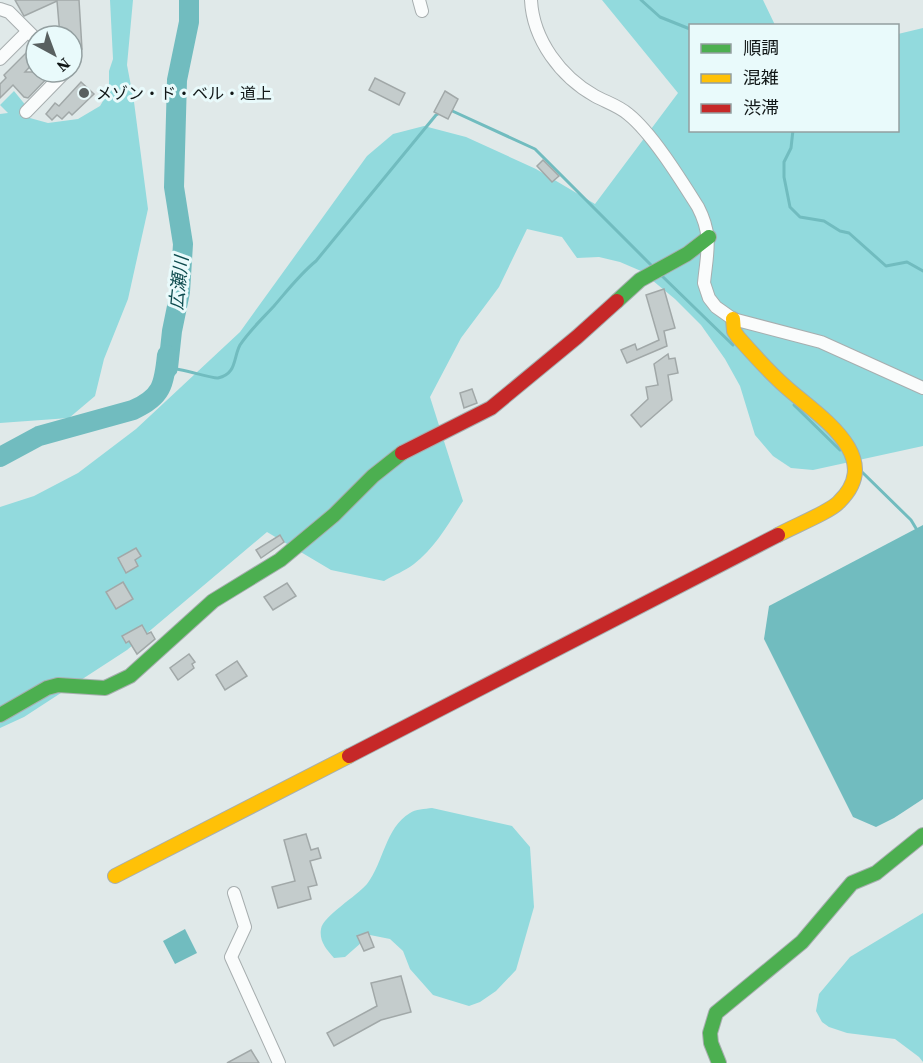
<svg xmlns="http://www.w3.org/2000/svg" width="923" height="1063" viewBox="0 0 923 1063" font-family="'Source Serif 4','Noto Sans JP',serif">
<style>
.green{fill:#92dadd}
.water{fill:#71bcbf}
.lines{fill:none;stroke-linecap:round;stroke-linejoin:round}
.stream{stroke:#71bcbf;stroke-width:3}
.river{stroke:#71bcbf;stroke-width:20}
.building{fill:#c4cccc;stroke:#a1a8a8;stroke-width:1.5}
.street-casing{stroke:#a7aeaf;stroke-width:14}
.fast-casing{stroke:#a7aeaf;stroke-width:16}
.slow-casing{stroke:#a7aeaf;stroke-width:16}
.jam-casing{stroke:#a7aeaf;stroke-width:16}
.street{stroke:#fafcfc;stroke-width:12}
.fast{stroke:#4caf50;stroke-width:14}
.slow{stroke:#ffc107;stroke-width:14}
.jam{stroke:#c62828;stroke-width:14}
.poi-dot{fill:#596060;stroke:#e9fafb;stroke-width:2}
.labels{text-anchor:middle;stroke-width:6;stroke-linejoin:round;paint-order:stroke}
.poi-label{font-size:16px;fill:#111717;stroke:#e9fafb;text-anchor:start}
.water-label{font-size:18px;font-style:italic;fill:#0e4b4e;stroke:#e9fafb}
</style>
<rect width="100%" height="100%" fill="#e0e9e9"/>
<g class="green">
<polygon points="110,0 133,0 127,65 134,102 148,209 128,299 104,359 95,396 69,418 0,423 0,114 8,113 0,105 14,91 27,107 19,115 48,123 78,119 100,106 109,91 109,71 113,59"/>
<path d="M602,0H763L775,25L690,26V130H898V34L923,28V446L813,470L791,468L773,456L755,435L740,386L725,359L701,325L675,299L641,271L620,262L599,257L577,258L562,237L527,229L499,287L461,338L430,397L463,501C449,523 435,548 414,564C405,571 394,575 384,581L331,570L267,532L127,650L24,717L0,728V507L34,496L78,473L136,429L240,332L367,156L393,134L424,126L466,137L536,169L595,204L678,93Z"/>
<path d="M432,808L512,826L530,847L534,907L516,970L496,991L480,1002L469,1006L433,995L410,969L403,951L390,939L370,935L345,957L334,958C326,949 319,941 321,929C323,916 357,896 367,884C384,862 385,828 410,813C415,809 425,809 432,808Z"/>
<polygon points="923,913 923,1062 919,1057 895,1039 847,1033 829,1027 822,1022 816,1011 819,994 850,957"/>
</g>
<g class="water">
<polygon points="923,525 923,799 894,818 876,827 853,817 764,639 769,606"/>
<polygon points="185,929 197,953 175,964 163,941"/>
</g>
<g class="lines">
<g class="stream">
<polyline points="641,0 660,17 690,29"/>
<polyline points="448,109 535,149 652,266"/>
<polyline points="793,130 791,148 784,162 784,177 790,207 800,217 824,221 840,231 849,233 886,266 907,262 923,271"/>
<polyline points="661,275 733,345"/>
<path d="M168,368C181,368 212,379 218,378C237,374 233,358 240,345C249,331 263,318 274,306C287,291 300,274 316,261L436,115L440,113"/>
<polyline points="794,405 840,450"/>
<polyline points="862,472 911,520 917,530"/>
</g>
<g class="river">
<polyline points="168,368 172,331 180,292 183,244 174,187 177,80 189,22 189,0"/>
<path d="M0,457L39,436L133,410C162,397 164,385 167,355"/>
</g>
</g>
<g class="building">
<polygon points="15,0 79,0 82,49 72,50 72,36 60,36 57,1 24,16"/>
<polygon points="32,47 36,52 36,60 25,72 53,72 28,98 24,97 13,85 0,98 0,84 6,78 4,75"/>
<polygon points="375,78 405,93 399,105 369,90"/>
<polygon points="81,82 94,94 72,115 69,112 62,119 57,115 52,120 46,114 55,103 59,106"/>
<polygon points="445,91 458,99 448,119 434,112"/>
<polygon points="543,160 559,176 552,182 537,166"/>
<polygon points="664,289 675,328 664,331 667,346 627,363 621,350 635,344 637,350 659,340 646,295"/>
<polygon points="668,354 669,359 675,358 678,373 668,375 672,400 641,427 631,415 648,399 646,387 658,385 654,364"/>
<polygon points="472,389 477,403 464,408 460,393"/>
<polygon points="280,535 284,542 261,558 256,550"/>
<polygon points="136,548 141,556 135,560 138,566 126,573 118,558"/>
<polygon points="123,582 133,599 116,609 106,592"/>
<polygon points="287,583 296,596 273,610 264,597"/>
<polygon points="142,625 147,634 151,632 155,639 137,654 129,641 126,643 122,636"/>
<polygon points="189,654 195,662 192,664 194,668 178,680 170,668"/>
<polygon points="237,661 247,676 225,690 216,675"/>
<polygon points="306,834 311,850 318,848 321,858 310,861 317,885 308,887 311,899 278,908 272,887 295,881 284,840"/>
<polygon points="368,932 374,947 364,951 357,936"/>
<polygon points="401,976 411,1012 381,1020 334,1046 327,1033 377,1006 371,983"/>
<polygon points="251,1050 259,1063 227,1063"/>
</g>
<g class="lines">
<defs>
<g id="street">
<polyline points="419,0 422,11"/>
<path d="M531,0C533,40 561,77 595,96C606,102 619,106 628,114C652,133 681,180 698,207C713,236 707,252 704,283L709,298L716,307L733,319L821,342L923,388"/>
<polyline points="0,9 9,12 36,39"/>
<polyline points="0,59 27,32"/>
<polyline points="26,112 65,72"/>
<polyline points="234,893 245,927 231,957 279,1063"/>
</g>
<g id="fast">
<polyline points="617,301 640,280 687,254 709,237"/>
<polyline points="0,715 47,688 58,685 105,688 130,676 213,601 280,560 334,515 373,476 402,453"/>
<polyline points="719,1063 711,1043 710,1033 716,1013 802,942 852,883 876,873 923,835"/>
</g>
<g id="slow">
<path d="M733,319L734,331L738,337C753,354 769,372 786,387C817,415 886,456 839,502C830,512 792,527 778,535"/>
<polyline points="115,876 349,756"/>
</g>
<g id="jam">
<polyline points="402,453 491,408 577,337 617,301"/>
<polyline points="349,756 778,535"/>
</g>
</defs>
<use href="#street" class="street-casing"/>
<use href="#fast" class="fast-casing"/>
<use href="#slow" class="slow-casing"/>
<use href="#jam" class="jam-casing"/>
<use href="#street" class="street"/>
<use href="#fast" class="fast"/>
<use href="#slow" class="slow"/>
<use href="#jam" class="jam"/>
</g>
<circle class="poi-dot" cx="84" cy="93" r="6"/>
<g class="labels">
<g class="poi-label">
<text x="96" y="99">メゾン・ド・ベル・道上</text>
</g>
<g class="water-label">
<text transform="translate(179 283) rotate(-84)" y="6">広瀬川</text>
</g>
</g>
<rect x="689" y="24" width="210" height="108" fill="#e9fafb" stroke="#939fa0" stroke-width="1.5"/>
<rect x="701" y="44" width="30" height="9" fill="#4caf50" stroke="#939fa0" stroke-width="1.5"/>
<text x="743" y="54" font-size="18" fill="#111717">順調</text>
<rect x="701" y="74" width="30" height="9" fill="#ffc107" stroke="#939fa0" stroke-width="1.5"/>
<text x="743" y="84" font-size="18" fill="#111717">混雑</text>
<rect x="701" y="104" width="30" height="9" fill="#c62828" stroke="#939fa0" stroke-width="1.5"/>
<text x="743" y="114" font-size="18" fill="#111717">渋滞</text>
<g transform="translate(54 54) rotate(139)"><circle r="28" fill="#e9fafb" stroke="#939fa0" stroke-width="1.5"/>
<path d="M0-4.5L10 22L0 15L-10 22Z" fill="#596060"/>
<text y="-9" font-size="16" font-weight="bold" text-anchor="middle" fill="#111717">N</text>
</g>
</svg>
